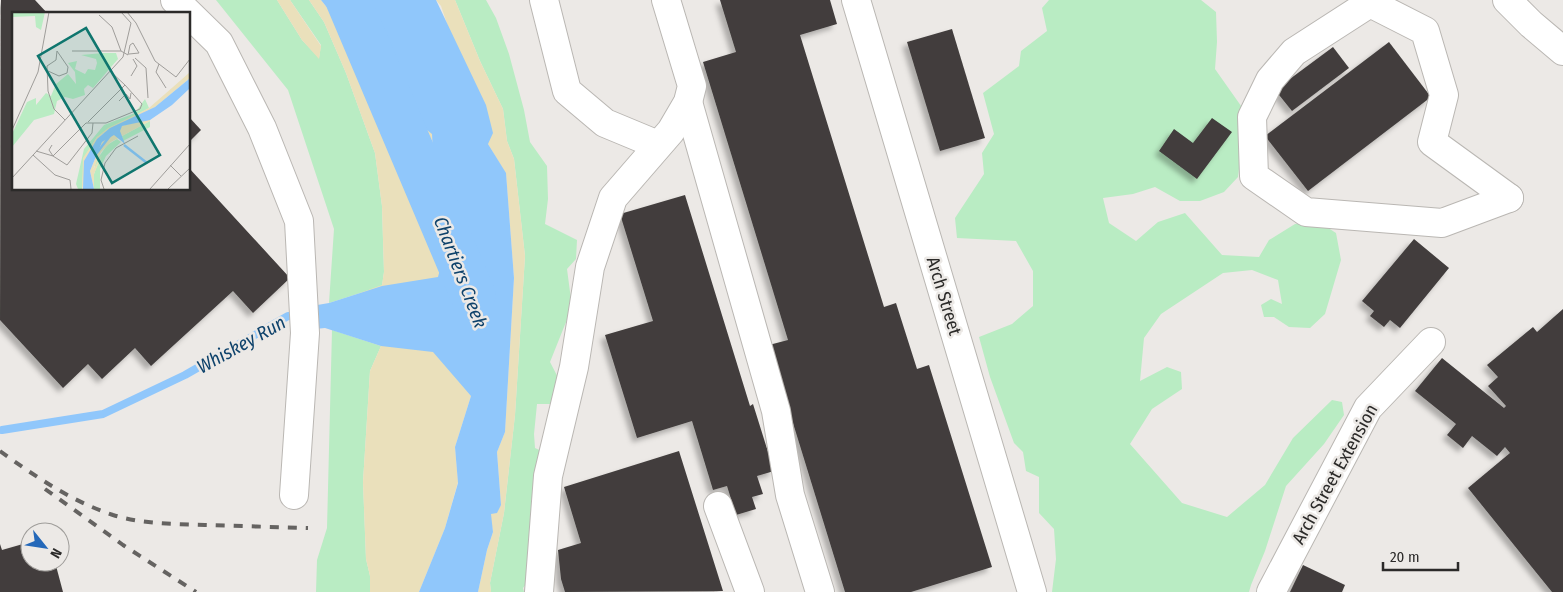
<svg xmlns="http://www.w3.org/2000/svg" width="1563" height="592" viewBox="0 0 1563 592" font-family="'Fira Sans Condensed',sans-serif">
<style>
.green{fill:#b9ecc3}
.sand{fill:#eae0bb}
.water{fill:#90c7fb}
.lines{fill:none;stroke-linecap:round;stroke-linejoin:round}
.stream{stroke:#90c7fb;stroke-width:8}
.river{stroke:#90c7fb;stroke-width:45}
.building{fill:#423e3d;filter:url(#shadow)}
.minor-casing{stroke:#bab7b3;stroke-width:30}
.minor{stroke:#fff;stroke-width:28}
.rail{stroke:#656361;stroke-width:4;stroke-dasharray:9 9;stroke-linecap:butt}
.labels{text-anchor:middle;stroke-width:5;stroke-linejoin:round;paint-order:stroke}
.street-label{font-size:18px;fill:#2b2a29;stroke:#ece9e6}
.water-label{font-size:19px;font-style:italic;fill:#0e426b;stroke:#ece9e6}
.inset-river{fill:none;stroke:#90c7fb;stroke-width:2.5}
.inset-road{fill:none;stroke:#9f9d9a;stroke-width:1}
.view{fill:#0f766e;fill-opacity:0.15;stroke:#0f766e;stroke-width:2.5}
.inset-edge{fill:none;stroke:#2b2a29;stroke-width:2.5}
</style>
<defs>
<filter id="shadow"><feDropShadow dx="-4.5" dy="4.5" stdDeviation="2.5" flood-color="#0004"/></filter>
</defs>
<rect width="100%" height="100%" fill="#ece9e6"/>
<g class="green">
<polygon points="216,0 277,0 302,40 319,58 321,45 290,0 309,0 324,22 346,73 375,153 382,206 384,272 382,286 329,303 334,229 288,90"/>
<polygon points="455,0 486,0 496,18 509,54 524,110 530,142 547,166 548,199 545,224 577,240 576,259 567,269 572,307 550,362 564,389 555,404 537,404 534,434 535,448 546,453 540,484 531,500 533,535 533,575 523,588 524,592 491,592 490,583 504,513 515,415 525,256 514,159 507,141 503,109 480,61"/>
<polygon points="1049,0 1201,0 1216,12 1217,42 1215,69 1246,113 1238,177 1224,192 1200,201 1180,201 1155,187 1133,194 1103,198 1109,223 1136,241 1158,222 1185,213 1222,255 1259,257 1269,240 1295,224 1319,222 1336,233 1341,260 1325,314 1310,328 1289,327 1274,317 1264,317 1261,305 1271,299 1282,304 1278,280 1252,270 1223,273 1161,314 1144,338 1140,381 1167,367 1181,372 1182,389 1152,409 1130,444 1182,503 1227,517 1265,485 1293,438 1332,400 1342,402 1344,415 1324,444 1286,486 1265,551 1251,585 1249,592 1052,592 1056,559 1054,529 1039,513 1039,477 1026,471 1023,452 1014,443 990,377 979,337 1012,324 1033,306 1033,271 1016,241 957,238 955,218 984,174 982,153 994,134 983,93 1019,66 1021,51 1047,31 1042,8"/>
<polygon points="332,330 381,346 370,371 363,482 366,559 370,576 370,592 316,592 317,560 327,528"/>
</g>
<g class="sand">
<polygon points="277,0 290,0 321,46 319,59 302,40"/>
<polygon points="309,0 321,0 363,53 398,64 411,117 432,133 434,177 452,225 471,396 455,447 458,482 445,528 419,592 370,592 370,576 366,559 363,482 370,371 381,346 361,339 360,293 382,285 384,272 382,206 375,153 346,73 324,22"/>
<polygon points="436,0 455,0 480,61 503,109 507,141 514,159 525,256 515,415 504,513 490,583 491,592 478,592 487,550 493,532 490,514 501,505 497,452 505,432 514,278 506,174 488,144 441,6"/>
</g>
<polygon class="water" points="321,0 436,0 486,105 493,133 488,144 506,173 514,278 505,432 497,452 501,505 497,513 491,514 493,532 487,550 478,592 419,592 445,528 458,483 455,447 471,396 433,352 381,346 325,328 294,331 294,309 329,303 382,286 438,277 452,225 434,177 432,134 411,117 398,64 363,53"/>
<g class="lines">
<polyline class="stream" points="2,430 103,414 185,375 288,316 299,316"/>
<polyline class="river" points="348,0 473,295"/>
</g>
<g class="building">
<polygon points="1,0 35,0 48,14 14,14 14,189 189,189 189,168 290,278 253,313 233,291 151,366 135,348 102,379 88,364 63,388 0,320"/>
<polygon points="720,0 830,0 837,24 800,35 884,307 896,303 917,369 929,365 992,567 911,592 845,592 769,345 788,340 703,62 736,52"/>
<polygon points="952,29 985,138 940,151 907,42"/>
<polygon points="1389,42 1431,97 1308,191 1265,136"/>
<polygon points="1333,47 1349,68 1292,111 1275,90"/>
<polygon points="189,117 201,130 189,142"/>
<polygon points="1212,118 1232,132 1197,179 1159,151 1174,129 1193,143"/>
<polygon points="685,195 750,406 753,404 774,471 757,476 763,494 752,497 756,509 736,515 727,486 713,490 692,421 637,438 605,335 653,321 620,214"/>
<polygon points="1414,239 1449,268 1400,328 1390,320 1384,327 1370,316 1374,311 1362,301"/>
<polygon points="1563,309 1563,592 1552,592 1468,488 1510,453 1505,447 1497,456 1472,436 1463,448 1447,435 1456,424 1415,391 1442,358 1504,408 1506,406 1488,386 1498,377 1487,365 1533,327 1537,332"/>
<polygon points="679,451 723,591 565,592 561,579 558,550 581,543 564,487"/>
<polygon points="30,542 30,562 55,562 63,592 0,592 0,544 2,550"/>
<polygon points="1303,565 1345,585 1342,592 1290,592"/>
</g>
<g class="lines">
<defs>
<g id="minor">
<polyline points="175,0 219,43 262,128 299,221 305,333 294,495"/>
<polyline points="544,0 567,91 605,123 658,145"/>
<polyline points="856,0 1032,592"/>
<polyline points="1364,0 1425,31 1444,95 1432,142 1509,198"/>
<polyline points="1507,0 1531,24 1563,51"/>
<polyline points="1370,3 1294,52 1270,80 1252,117 1254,176 1306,212 1442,223 1509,198"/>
<polyline points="688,102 776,411 790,495 820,592"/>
<polyline points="718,506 750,592"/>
<polyline points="539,592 548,476 574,367 590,267 613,198 671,131 688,102 692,86 666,0"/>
<polyline points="1271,592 1368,408 1431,342"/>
</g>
</defs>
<use href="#minor" class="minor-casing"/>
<use href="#minor" class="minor"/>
<g class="rail">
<path d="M0,451C36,477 71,501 113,515C142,524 174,524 205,525C239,526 274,527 308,528"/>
<polyline points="45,489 123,545 196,592"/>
</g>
</g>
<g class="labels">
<g class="street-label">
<text transform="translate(944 296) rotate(73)" y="6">Arch Street</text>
<text transform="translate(1335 474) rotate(-61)" y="6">Arch Street Extension</text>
</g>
<g class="water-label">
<text transform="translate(461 272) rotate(69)" y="7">Chartiers Creek</text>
<text transform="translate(241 344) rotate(-29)" y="7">Whiskey Run</text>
</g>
</g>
<g transform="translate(12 12)">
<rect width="178" height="178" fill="#ece9e6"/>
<path d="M0,0H33L29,18L24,15L23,4L0,5ZM91,41H104L106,47L81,76L76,73L72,77L73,83L61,87L53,85L45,89L42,102L22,108L0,135V122L15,90L24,86V93L34,81L39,84L44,72L56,62L64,72L63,60L56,51L65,49L63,57L73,62L76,57L83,58L85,51L84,47L69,43ZM133,87L137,96L85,125L72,146L70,177H66L64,172L72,137L92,113L123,101ZM138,109V115L111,129L110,124ZM105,127L109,130L94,144L88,157V177H82V162L89,143L82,159L84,149L95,133Z" fill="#b9ecc3"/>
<path d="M177,61V67L143,95L90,122L70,177L71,146L85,125L96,116L137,96ZM138,106V109L99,130L89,140L81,158L90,143L82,162V177L78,159L90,130L110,114Z" fill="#eae0bb"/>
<path d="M177,67V77L160,93L138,108L110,114L108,119L113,132L102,123L90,130L78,159L82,177H71L72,149L85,127L98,116L143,95Z" fill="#90c7fb"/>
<path class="inset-river" d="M112,133L135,151M84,142L101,120"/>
<path class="inset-road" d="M115,0L124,11L143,49L164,65L178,47M87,3L100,15L109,39M45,39L44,48L35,54L36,79L42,97L53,108M60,39H109L116,43L118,33L121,31L127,41L117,42M123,46L134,56L136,86M147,52L144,60L154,76M36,59L47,64L55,61L56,55L45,39M119,64L125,54L121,47M107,89L114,82L118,87L119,81M76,110L113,73L99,60M0,118L26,60L37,0M40,133L37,138L41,144L55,153L80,121L81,111M24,139L41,144L74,111H94L128,97L130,92L113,73M21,143L43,163L58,168L59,177M158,153L169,164M0,166L111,45L119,11L109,0M92,177L89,168L93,151L104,136L126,124M138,177L178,132M156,177L178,156"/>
<path class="view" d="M74,16L148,143L100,171L26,44Z"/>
<rect width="178" height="178" class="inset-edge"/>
</g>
<g transform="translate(45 547) rotate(120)"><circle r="24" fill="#ece9e6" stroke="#9f9d9a"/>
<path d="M0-4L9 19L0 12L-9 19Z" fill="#2468b9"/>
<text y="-8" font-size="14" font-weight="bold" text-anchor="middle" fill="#2b2a29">N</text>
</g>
<path d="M1383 562v8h75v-8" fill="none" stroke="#2b2a29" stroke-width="2.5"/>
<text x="1390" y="562" font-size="15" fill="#2b2a29" stroke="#ece9e6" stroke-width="4" paint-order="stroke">20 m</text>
</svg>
